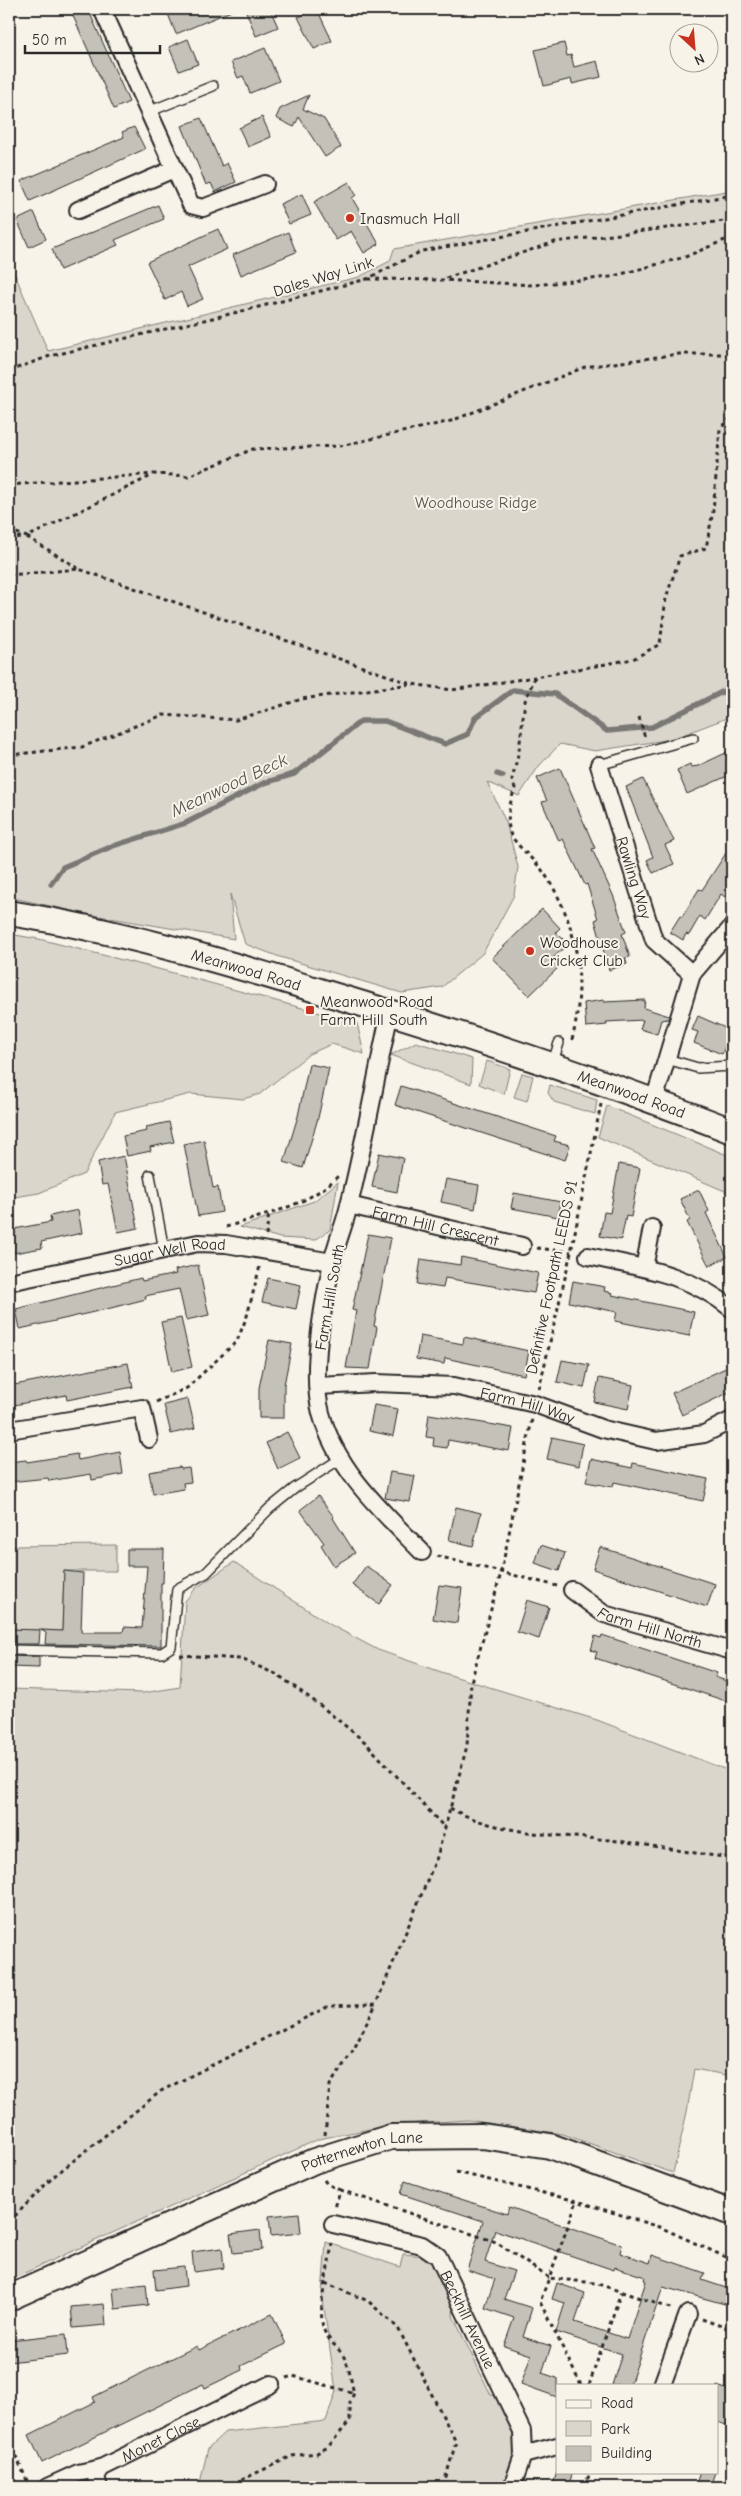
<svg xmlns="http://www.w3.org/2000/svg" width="741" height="2496" viewBox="0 0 741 2496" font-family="'Comic Neue',sans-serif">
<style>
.green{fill:#dad6cc;stroke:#82807c}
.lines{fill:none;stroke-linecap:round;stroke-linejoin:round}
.stream{stroke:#7a7874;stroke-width:5.5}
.building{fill:#c4c1b9;stroke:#2b2b2b}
.lane-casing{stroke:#2b2b2b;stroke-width:12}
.street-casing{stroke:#2b2b2b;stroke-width:20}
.secondary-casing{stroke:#2b2b2b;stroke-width:28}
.path{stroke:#2b2b2b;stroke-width:3;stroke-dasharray:4 4;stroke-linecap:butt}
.lane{stroke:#f7f3e8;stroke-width:9}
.street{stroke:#f7f3e8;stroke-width:16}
.secondary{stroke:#f7f3e8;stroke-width:24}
.poi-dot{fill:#c8321e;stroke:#f7f3e8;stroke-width:2}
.labels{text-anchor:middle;stroke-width:4;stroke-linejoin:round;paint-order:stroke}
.poi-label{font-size:16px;fill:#2b2b2b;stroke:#f7f3e8;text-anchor:start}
.street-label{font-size:16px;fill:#2b2b2b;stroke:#f7f3e8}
.park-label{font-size:16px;fill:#575653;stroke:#f7f3e8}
.water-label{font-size:18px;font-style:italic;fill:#53524f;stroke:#f7f3e8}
</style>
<rect width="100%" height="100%" fill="#f7f3e8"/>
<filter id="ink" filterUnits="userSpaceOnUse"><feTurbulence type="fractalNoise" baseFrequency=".02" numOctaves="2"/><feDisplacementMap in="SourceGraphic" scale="10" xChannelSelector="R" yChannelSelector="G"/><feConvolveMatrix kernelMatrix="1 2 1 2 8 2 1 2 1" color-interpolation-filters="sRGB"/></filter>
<g filter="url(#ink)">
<g class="green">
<polygon points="732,190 732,716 672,739 595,751 560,744 539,766 519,796 487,782 506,822 518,867 514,895 483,953 442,987 402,993 280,957 245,944 230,894 234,939 87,914 9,897 9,261 48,351 359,277 390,261 394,249"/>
<polygon points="9,934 39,939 166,971 357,1023 364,1054 332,1044 309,1054 260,1094 243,1099 191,1094 115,1112 84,1174 39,1193 9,1198"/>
<polygon points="416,1042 472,1059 471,1084 391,1055"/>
<polygon points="487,1061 510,1069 504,1094 479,1084"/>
<polygon points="522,1073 533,1076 527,1101 514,1097"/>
<polygon points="550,1085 597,1100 595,1114 554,1102 548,1093"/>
<polygon points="607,1106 732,1157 732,1194 598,1137"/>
<polygon points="338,1182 330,1230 315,1240 280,1238 240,1227 314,1201"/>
<polygon points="116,1545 116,1571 64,1571 62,1631 9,1629 9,1546"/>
<polygon points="234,1562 331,1625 378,1650 450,1675 597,1720 732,1772 732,2076 694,2069 687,2112 673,2173 563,2134 468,2120 390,2125 319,2139 9,2280 9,1689 143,1693 180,1687 185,1601 196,1588"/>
<path d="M326,2242L400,2267L403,2254L425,2256C438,2269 456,2297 453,2316L491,2395L507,2398L522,2431L512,2487H199L208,2448L225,2432L326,2421L336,2391L322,2294Z"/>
</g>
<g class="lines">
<g class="stream">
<polyline points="497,774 503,776"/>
<polyline points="51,884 63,867 113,846 186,823 264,783 294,774 361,721 385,721 445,744 468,734 475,718 513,690 555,694 607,731 652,727 732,687"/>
</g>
</g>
<g class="building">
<polygon points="70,9 88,9 129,102 114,109"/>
<polygon points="181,9 236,9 176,34 168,14"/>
<polygon points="245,9 270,9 278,27 256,36"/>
<polygon points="317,9 332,41 314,49 298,17"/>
<polygon points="188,39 198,64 179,71 169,47"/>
<polygon points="564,43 567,56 571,55 574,67 597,61 601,77 572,84 571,79 544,86 535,50"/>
<polygon points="265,48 279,81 250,93 243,76 238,78 231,62"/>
<polygon points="309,95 303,109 324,119 341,147 325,157 299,117 294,127 276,118 280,109"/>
<polygon points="262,117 271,137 248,147 239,128"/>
<polygon points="201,118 222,166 227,163 236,182 215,192 211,183 206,185 182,126"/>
<polygon points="134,127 145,149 30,201 21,181 124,137 122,132"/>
<polygon points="349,182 356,195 352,198 379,244 364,253 351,231 336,240 314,202"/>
<polygon points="302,194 311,215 289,224 280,204"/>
<polygon points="158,205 164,219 115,240 118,245 60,270 52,249"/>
<polygon points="34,212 46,239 29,247 17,220"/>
<polygon points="218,229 227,249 188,267 203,299 187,306 181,292 165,300 147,262"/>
<polygon points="288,232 296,252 241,275 233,255"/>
<polygon points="732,750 732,774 687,794 677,770 690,764 692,767 698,766"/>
<polygon points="560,768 595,848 592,849 613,895 626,932 622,934 630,957 625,958 627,964 609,970 595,920 598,919 587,884 585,885 563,839 559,841 542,802 547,801 537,778"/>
<polygon points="643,779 674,841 665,845 674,864 653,873 647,860 653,857 626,787"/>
<polygon points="732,844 732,884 725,897 721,894 705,920 700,916 689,935 686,934 683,940 670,932 680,916 682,917 699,889 702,890"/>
<polygon points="542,909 560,928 556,932 568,944 553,958 560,966 529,996 492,958"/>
<polygon points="604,1000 604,1002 645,1000 644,1008 669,1016 668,1019 661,1020 657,1034 640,1029 643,1020 606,1022 607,1025 586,1027 584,1003"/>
<polygon points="698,1016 732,1031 722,1054 694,1043 698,1032 692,1030"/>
<polygon points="309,1064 329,1068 318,1118 303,1168 284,1162 298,1116"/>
<polygon points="401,1086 556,1136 554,1141 570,1145 565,1160 395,1105"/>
<polygon points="169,1122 174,1142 150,1147 151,1151 127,1156 123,1136 147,1131 146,1127"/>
<polygon points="204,1140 213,1188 218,1187 222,1212 198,1216 184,1144"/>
<polygon points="379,1153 403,1158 397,1192 372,1187"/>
<polygon points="124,1156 138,1228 118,1232 108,1184 102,1185 98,1162"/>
<polygon points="619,1164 640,1168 631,1217 626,1216 621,1240 600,1236 604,1212 610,1213"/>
<polygon points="446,1179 479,1185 475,1209 441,1202"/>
<polygon points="699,1190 709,1211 706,1213 727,1257 709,1266 687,1222 690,1220 680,1199"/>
<polygon points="514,1193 561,1202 558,1217 511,1208"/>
<polygon points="78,1210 82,1233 41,1242 42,1248 14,1253 9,1230 51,1222 50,1216"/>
<polygon points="368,1234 391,1238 374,1326 377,1327 370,1369 346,1368 356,1311 352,1310"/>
<polygon points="461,1257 538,1273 534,1293 445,1278 443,1288 417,1284 421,1259 460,1265"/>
<polygon points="198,1265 209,1315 186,1320 179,1289 145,1296 146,1299 107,1309 20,1329 16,1309 141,1278 142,1281 176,1274 175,1270"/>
<polygon points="268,1278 301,1285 296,1309 262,1302"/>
<polygon points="573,1281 605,1287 604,1291 613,1293 612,1295 694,1312 689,1336 615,1321 617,1312 569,1302"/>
<polygon points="181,1318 192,1367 172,1372 161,1322"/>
<polygon points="420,1336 463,1344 464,1337 529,1351 524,1375 445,1358 444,1364 416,1359"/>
<polygon points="269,1340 292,1344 284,1385 284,1418 259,1418 259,1388"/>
<polygon points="562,1360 589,1365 584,1388 557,1382"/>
<polygon points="128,1363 133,1387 67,1400 66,1395 9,1406 9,1386"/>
<polygon points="732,1365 732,1391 682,1415 672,1393"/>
<polygon points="599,1378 633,1385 628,1409 594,1402"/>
<polygon points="188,1399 195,1428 171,1434 164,1405"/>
<polygon points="374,1405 398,1409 393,1436 369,1431"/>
<polygon points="429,1414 513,1428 509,1451 448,1440 447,1448 433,1446 434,1438 426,1437"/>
<polygon points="287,1432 300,1458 278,1469 266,1443"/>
<polygon points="552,1437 583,1444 579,1466 547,1459"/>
<polygon points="120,1452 123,1474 92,1480 91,1474 49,1481 48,1478 9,1482 9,1462 26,1460 27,1462 77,1454 78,1460"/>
<polygon points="591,1459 632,1468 633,1463 708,1479 703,1501 614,1482 613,1487 586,1482"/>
<polygon points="180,1467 181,1469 189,1468 191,1482 183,1483 184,1489 153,1494 149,1472"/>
<polygon points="390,1472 415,1476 410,1502 385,1498"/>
<polygon points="318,1496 334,1517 333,1518 355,1553 334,1566 321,1545 324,1543 300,1510"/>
<polygon points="456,1507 481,1513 473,1546 449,1540"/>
<polygon points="541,1545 565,1553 559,1571 535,1563"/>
<polygon points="600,1547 715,1584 707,1607 593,1569"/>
<polygon points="127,1549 164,1549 163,1583 161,1583 161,1646 45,1644 46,1633 41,1630 62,1631 64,1571 83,1573 81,1632 123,1632 124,1627 142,1628 147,1566 127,1566"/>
<polygon points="366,1566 393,1585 379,1604 352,1585"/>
<polygon points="439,1585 462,1588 457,1623 433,1619"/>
<polygon points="527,1600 549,1607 539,1639 517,1632"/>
<polygon points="9,1629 40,1630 39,1644 9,1644"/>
<polygon points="602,1635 717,1673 715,1677 732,1683 732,1703 595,1658 597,1652 591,1650 595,1636 601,1638"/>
<polygon points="9,1656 39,1657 39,1668 9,1667"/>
<polygon points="405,2181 507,2214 509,2207 622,2245 620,2253 650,2263 652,2255 705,2273 702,2280 732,2290 732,2306 663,2287 630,2385 612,2385 622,2354 556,2332 565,2303 552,2299 557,2283 585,2293 575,2322 627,2339 646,2281 644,2280 645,2277 615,2267 614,2270 495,2230 485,2262 514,2271 504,2299 532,2308 523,2337 551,2346 542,2373 557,2378 557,2397 521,2384 531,2355 504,2346 514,2318 485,2308 495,2279 467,2270 483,2221 401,2194"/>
<polygon points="299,2213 301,2233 271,2236 269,2216"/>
<polygon points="260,2230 262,2250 233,2253 230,2234"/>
<polygon points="222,2248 224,2268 194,2272 192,2252"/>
<polygon points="184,2267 186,2286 156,2290 154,2270"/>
<polygon points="146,2284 148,2305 115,2309 113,2288"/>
<polygon points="104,2304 106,2325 73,2328 71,2307"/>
<polygon points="272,2314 286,2344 241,2366 242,2370 205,2388 203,2384 42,2463 29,2435 95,2402 93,2397 197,2346 199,2350"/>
<polygon points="66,2334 68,2355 9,2362 9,2340"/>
<polygon points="717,2386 732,2391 732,2427 717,2422"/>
<polygon points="557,2472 573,2472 568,2487 552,2487"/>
<polygon points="700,2472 715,2472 710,2487 695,2487"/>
</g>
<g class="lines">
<defs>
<g id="lane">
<polyline points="148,112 213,86"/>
<polyline points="599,765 693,738"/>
<polyline points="667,1059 698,1068 731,1066"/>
<polyline points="552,1065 559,1043"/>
<polyline points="150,1175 164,1250"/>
<polyline points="9,1650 162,1653 171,1647 177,1589 206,1573 269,1509 295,1488 340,1459"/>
</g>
<g id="street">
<polyline points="102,9 191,205 203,208 265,184"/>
<polyline points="78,210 174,169"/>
<path id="s1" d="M599,765L654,940L692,974"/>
<path d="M390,1012C376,1076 365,1141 349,1205C345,1224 336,1243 332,1263C323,1304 310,1372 321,1413C336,1470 382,1511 422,1552"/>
<polyline points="654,1101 692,974 732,927"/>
<path id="s2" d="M349,1205L522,1246"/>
<path d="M588,1256C642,1268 688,1273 732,1309"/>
<polyline points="644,1268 652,1228"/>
<path id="s3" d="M9,1282L198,1243L226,1244L332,1262"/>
<path id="s4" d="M318,1386L376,1383L454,1386L535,1404L603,1429L656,1441L704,1434L732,1420"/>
<polyline points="9,1430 142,1408 149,1439"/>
<path id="s5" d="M572,1590L604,1614L732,1651"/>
<path id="s6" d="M333,2224L422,2245L438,2256L522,2431L523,2455L512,2487"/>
<polyline points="662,2385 688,2314"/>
<polyline points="523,2455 557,2446"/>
<path id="s7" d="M47,2487L78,2473L101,2468L271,2384"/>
<polyline points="99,2487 96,2477 101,2468"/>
</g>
<g id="secondary">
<path id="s8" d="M9,913C116,930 222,961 326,993C463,1034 599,1079 732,1131"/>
<path id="s9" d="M9,2298L314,2161L391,2137L482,2136L550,2146L732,2213"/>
</g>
</defs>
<use href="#lane" class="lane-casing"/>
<use href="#street" class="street-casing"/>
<use href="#secondary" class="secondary-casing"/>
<g class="path">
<polyline points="446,278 555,242 732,220"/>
<polyline points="368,279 443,280 534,285 610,277 685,257 732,237"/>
<polyline points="9,371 50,356 251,309 367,279 422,251 732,195"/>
<polyline points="9,485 154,474 188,476 253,449 340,446 451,421 585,367 679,354 732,354"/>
<polyline points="9,530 27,537"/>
<polyline points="9,538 23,537"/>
<polyline points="78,568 27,537 151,476"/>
<polyline points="9,575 79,569 412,684 452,690 535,677"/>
<polyline points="639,717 645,738"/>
<polyline points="9,755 82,747 163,715 236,720 302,699 411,684"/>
<path d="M572,1040C587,981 578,921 542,870C535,861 513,842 510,833C506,817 510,803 515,788L512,780L519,750L525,701L535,677L633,659L660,644L666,598L680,556L706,548L713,511L720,429L732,417"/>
<path d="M226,1227C264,1215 310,1205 338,1176"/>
<polyline points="266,1236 269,1213"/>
<polyline points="537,1248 571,1252"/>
<polyline points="539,1389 571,1252 601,1104"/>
<polyline points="156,1402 187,1388 237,1341 247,1316 260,1266"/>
<polyline points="437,1556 557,1586"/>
<polyline points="180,1655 241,1659 278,1675 321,1706 365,1742 445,1828"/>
<path d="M450,1808C504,1838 568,1834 626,1842C661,1847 697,1854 732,1858"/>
<polyline points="325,2135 330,2085 354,2049 376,2004"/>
<polyline points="456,2172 577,2201 662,2228 732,2260"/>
<polyline points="324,2180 327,2184 340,2190 335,2208"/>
<polyline points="340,2190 496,2242 549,2278 577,2201"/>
<polyline points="9,2222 53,2177 161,2091 329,2006 376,2004 437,1857 467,1746 471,1682 501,1573 532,1419"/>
<polyline points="325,2283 368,2301 398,2328 456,2442 443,2487"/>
<polyline points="702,2319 732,2330"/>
<polyline points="286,2378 293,2376 354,2393"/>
<polyline points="581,2385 540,2302 549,2278 595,2283 673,2309"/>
<polyline points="589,2385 621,2292"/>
<polyline points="9,2441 30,2487"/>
<path d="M227,2487L292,2456L317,2453L328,2447L350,2421V2402L354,2393C351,2383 350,2369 345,2359C340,2348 326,2340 323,2327C317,2302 331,2265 332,2239"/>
<polyline points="585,2487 590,2472"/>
</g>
<use href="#lane" class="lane"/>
<use href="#street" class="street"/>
<use href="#secondary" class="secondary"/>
</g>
</g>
<g class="poi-dot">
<circle cx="350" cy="218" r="5"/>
<circle cx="530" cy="951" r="5"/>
<rect x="305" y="1005" width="10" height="10" rx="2.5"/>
</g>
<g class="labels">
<g class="poi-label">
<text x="360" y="224">Inasmuch Hall</text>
<text x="540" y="948">Woodhouse<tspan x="540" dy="18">Cricket Club</tspan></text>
<text x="320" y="1007">Meanwood Road<tspan x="320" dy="18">Farm Hill South</tspan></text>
</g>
<g class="street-label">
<text transform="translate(323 276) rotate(-17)" y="6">Dales Way Link</text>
<text dy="6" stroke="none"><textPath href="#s1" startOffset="118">Rawling Way</textPath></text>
<text dy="6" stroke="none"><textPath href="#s8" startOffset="244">Meanwood Road</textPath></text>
<text dy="6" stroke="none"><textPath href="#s8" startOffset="649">Meanwood Road</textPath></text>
<text dy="6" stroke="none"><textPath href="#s2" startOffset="89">Farm Hill Crescent</textPath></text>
<text dy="6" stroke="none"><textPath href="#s3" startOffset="164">Sugar Well Road</textPath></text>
<text transform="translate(551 1277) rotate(-78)" y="6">Definitive Footpath LEEDS 91</text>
<text transform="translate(329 1297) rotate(-80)" y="6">Farm Hill South</text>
<text dy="6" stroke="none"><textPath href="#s4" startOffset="212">Farm Hill Way</textPath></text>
<text dy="6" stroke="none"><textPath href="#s5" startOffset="88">Farm Hill North</textPath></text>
<text dy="6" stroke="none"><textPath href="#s9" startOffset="384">Potternewton Lane</textPath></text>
<text dy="6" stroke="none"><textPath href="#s6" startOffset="181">Beckhill Avenue</textPath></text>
<text dy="6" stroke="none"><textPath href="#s7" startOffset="124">Monet Close</textPath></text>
</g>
<g class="park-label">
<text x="476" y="508">Woodhouse Ridge</text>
</g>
<g class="water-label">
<text transform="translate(229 785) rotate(-25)" y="6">Meanwood Beck</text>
</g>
</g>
<rect width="741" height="2496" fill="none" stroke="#f7f3e8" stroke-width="30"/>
<rect x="15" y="15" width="711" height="2466" fill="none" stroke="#2b2b2b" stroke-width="2" filter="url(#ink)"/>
<rect x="556" y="2384" width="162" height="90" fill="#f7f3e8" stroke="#a5a39c"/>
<rect x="566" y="2400" width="25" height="8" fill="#f7f3e8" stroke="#a5a39c"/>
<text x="601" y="2408" font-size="15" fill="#2b2b2b">Road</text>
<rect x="566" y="2421" width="25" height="15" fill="#dad6cc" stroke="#a5a39c"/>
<text x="601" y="2434" font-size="15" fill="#2b2b2b">Park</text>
<rect x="566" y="2446" width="25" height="15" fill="#c4c1b9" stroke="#a5a39c"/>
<text x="601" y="2458" font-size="15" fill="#2b2b2b">Building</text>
<g transform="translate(694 48) rotate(154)"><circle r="24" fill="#f7f3e8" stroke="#a5a39c"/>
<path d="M0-4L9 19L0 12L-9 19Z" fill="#c8321e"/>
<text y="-8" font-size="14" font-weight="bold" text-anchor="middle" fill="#2b2b2b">N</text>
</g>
<path d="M25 45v8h135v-8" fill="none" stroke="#2b2b2b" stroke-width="2.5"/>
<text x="32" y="45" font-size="15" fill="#2b2b2b" stroke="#f7f3e8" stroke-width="4" paint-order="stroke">50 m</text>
</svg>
